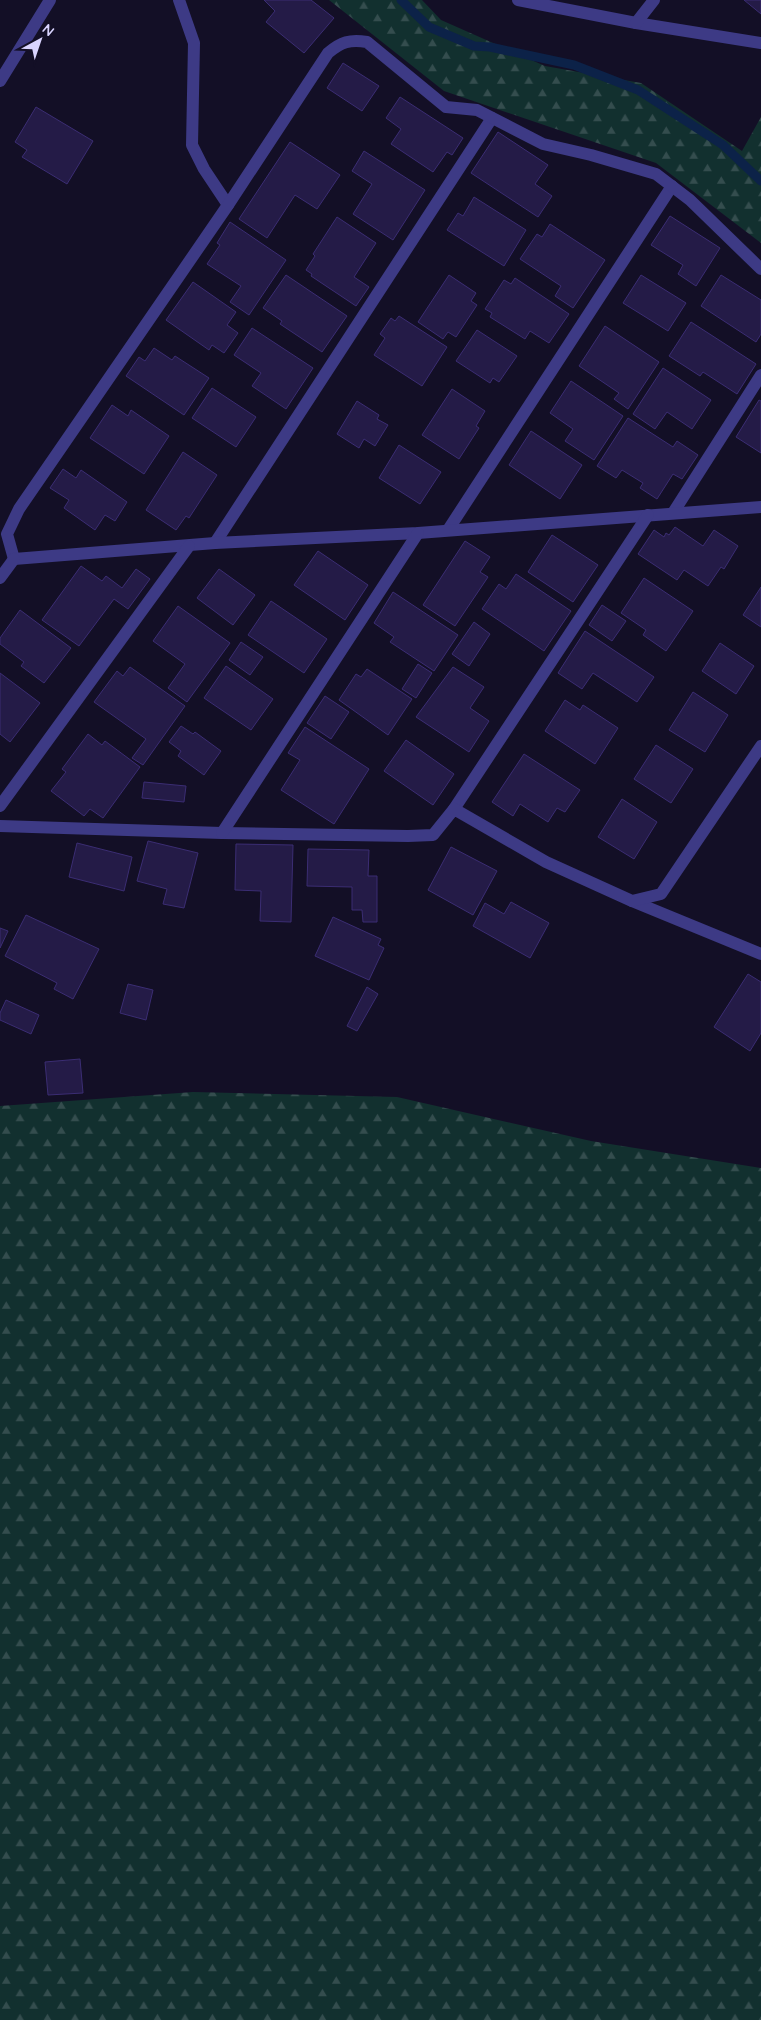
<svg xmlns="http://www.w3.org/2000/svg" width="761" height="2020" viewBox="0 0 761 2020" font-family="Quicksand,sans-serif">
<style>
.forest{fill:url(#forest-firs)}
.lines{fill:none;stroke-linecap:round;stroke-linejoin:round}
.stream{stroke:#0c2248;stroke-width:9}
.building{fill:#241b47;stroke:#3b2d73}
.service{stroke:#3d3a85;stroke-width:12}
.minor{stroke:#3d3a85;stroke-width:12}
.tertiary{stroke:#3d3a85;stroke-width:12}
</style>
<defs>
<pattern id="forest-firs" width="22" height="20" patternUnits="userSpaceOnUse" patternTransform="scale(1.25)"><rect width="22" height="20" fill="#12302f"/><path d="M5 1l3.5 6h-7zM16 11l3.5 6h-7z" fill="#344d4e"/></pattern>
</defs>
<rect width="100%" height="100%" fill="#130f26"/>
<g class="forest">
<polygon points="329,0 422,0 441,20 545,66 641,83 742,151 761,117 761,243 656,163 444,91"/>
<polygon points="193,1092 397,1097 591,1141 761,1168 761,2020 0,2020 0,1106"/>
</g>
<g class="lines">
<polyline class="stream" points="401,0 429,27 474,46 490,47 574,65 638,90 723,145 761,181"/>
</g>
<g class="building">
<polygon points="264,0 311,0 334,18 304,53 266,22 275,11"/>
<polygon points="744,0 761,0 761,14"/>
<polygon points="343,63 379,86 362,111 327,88"/>
<polygon points="400,97 463,138 452,155 447,152 433,172 391,144 401,129 386,118"/>
<polygon points="36,107 93,141 67,184 22,157 27,150 15,142"/>
<polygon points="498,132 548,165 535,184 552,196 538,217 471,173"/>
<polygon points="290,142 340,175 317,209 295,195 267,238 239,219"/>
<polygon points="364,151 425,190 393,240 353,214 372,184 352,171"/>
<polygon points="474,197 526,230 504,266 447,230 458,213 463,216"/>
<polygon points="670,216 720,248 696,286 678,274 683,265 651,245"/>
<polygon points="337,217 376,243 354,277 369,287 356,306 311,276 312,274 306,270 315,256 313,254"/>
<polygon points="230,222 286,260 249,315 230,302 241,286 207,264 220,245 217,243"/>
<polygon points="550,224 605,260 573,308 555,296 561,286 520,259 537,234 542,237"/>
<polygon points="286,275 347,316 322,352 280,324 282,321 263,308"/>
<polygon points="449,275 476,293 471,301 477,305 456,337 448,332 443,339 418,322"/>
<polygon points="641,275 686,303 668,331 623,303"/>
<polygon points="721,275 761,300 761,334 756,342 701,306"/>
<polygon points="515,278 569,314 549,343 530,331 525,339 490,317 492,313 485,309 504,280 511,284"/>
<polygon points="193,282 236,312 227,325 238,333 224,353 212,345 209,350 166,320"/>
<polygon points="399,316 447,347 422,386 374,355 385,338 380,334 391,318 395,321"/>
<polygon points="691,322 756,364 737,394 703,372 700,376 669,356"/>
<polygon points="605,326 659,362 628,409 614,399 619,393 579,366"/>
<polygon points="252,328 313,368 286,409 252,386 261,373 234,355"/>
<polygon points="477,330 517,356 499,382 493,378 490,383 456,361"/>
<polygon points="154,348 172,360 175,356 209,378 184,415 126,376 139,357 145,361"/>
<polygon points="663,368 711,400 692,429 667,412 655,429 633,414"/>
<polygon points="571,381 623,416 594,460 565,441 573,429 550,413"/>
<polygon points="212,388 256,417 236,447 192,418"/>
<polygon points="452,389 485,411 476,426 479,428 459,459 422,435"/>
<polygon points="759,400 761,401 761,453 736,437"/>
<polygon points="357,401 379,415 377,419 388,425 375,446 364,439 359,448 337,434"/>
<polygon points="112,405 128,416 131,410 169,436 144,474 90,438"/>
<polygon points="628,418 673,447 677,441 698,455 682,479 673,474 657,499 640,488 643,483 622,470 616,478 597,466"/>
<polygon points="531,431 582,465 560,499 509,465"/>
<polygon points="399,445 441,472 420,504 379,478"/>
<polygon points="183,452 217,475 189,518 186,516 176,530 146,510"/>
<polygon points="63,469 76,478 81,470 127,502 115,521 105,515 95,530 64,508 69,500 50,488"/>
<polygon points="675,527 703,546 714,530 738,546 724,569 721,567 708,586 684,570 677,580 638,554 654,530 664,537 666,533 669,535"/>
<polygon points="552,535 598,565 573,602 528,572"/>
<polygon points="465,541 490,557 480,572 488,577 455,626 423,605"/>
<polygon points="318,551 368,585 345,620 294,585"/>
<polygon points="81,566 102,581 106,576 122,588 136,569 150,579 128,609 114,599 79,646 42,620"/>
<polygon points="219,569 255,595 233,625 197,598"/>
<polygon points="516,574 571,611 544,651 482,609 499,584 506,589"/>
<polygon points="644,578 693,611 666,651 643,635 646,630 621,613"/>
<polygon points="761,587 761,627 743,615"/>
<polygon points="393,592 458,635 434,671 390,642 394,637 374,623"/>
<polygon points="271,601 327,639 304,673 248,635"/>
<polygon points="602,605 626,621 612,641 589,625"/>
<polygon points="178,606 230,643 187,702 168,688 185,664 153,641"/>
<polygon points="20,610 71,648 44,683 21,666 24,662 0,644 0,638"/>
<polygon points="474,622 490,634 469,666 452,654"/>
<polygon points="585,631 654,677 637,702 593,673 582,689 558,673"/>
<polygon points="241,642 263,657 250,675 229,660"/>
<polygon points="720,643 754,666 736,694 702,671"/>
<polygon points="418,664 432,673 416,698 402,689"/>
<polygon points="226,666 273,699 251,730 204,698"/>
<polygon points="130,667 185,706 143,765 132,758 146,739 94,702 117,671 123,676"/>
<polygon points="453,667 484,687 470,708 489,721 469,752 416,717"/>
<polygon points="367,669 412,699 388,735 339,700 356,674 361,677"/>
<polygon points="0,673 40,703 10,742 0,734"/>
<polygon points="693,692 728,715 705,752 669,730"/>
<polygon points="325,696 349,712 331,739 307,723"/>
<polygon points="565,700 580,710 583,705 618,728 595,764 545,731"/>
<polygon points="181,726 193,734 195,732 221,751 204,775 178,756 181,751 169,742"/>
<polygon points="305,727 369,769 334,824 281,790 300,760 288,753"/>
<polygon points="88,734 102,745 105,741 140,767 103,818 90,809 84,816 51,791 66,772 62,769"/>
<polygon points="406,740 454,774 433,805 384,771"/>
<polygon points="656,745 693,769 671,803 634,779"/>
<polygon points="524,754 580,790 565,812 557,808 548,822 520,804 513,816 492,802"/>
<polygon points="144,782 186,786 184,802 142,798"/>
<polygon points="622,799 657,822 634,859 598,837"/>
<polygon points="148,841 198,853 184,908 163,904 167,889 137,881"/>
<polygon points="77,843 132,857 124,891 69,877"/>
<polygon points="236,844 293,845 291,922 260,921 261,891 235,890"/>
<polygon points="451,847 497,871 473,915 428,890"/>
<polygon points="308,849 369,850 368,876 377,876 377,922 363,922 362,910 352,910 352,887 307,886"/>
<polygon points="511,902 549,923 530,958 473,926 485,903 504,914"/>
<polygon points="26,915 99,949 73,999 54,989 57,983 5,956"/>
<polygon points="333,917 381,939 378,945 384,948 369,980 315,956"/>
<polygon points="0,928 8,931 0,948"/>
<polygon points="748,974 761,982 761,1033 750,1051 714,1027"/>
<polygon points="128,984 153,990 146,1020 120,1013"/>
<polygon points="367,987 378,994 357,1031 347,1026"/>
<polygon points="6,1000 39,1015 31,1034 0,1020 0,1013"/>
<polygon points="80,1059 83,1093 48,1095 45,1062"/>
</g>
<g class="lines">
<polyline class="service" points="632,901 761,954"/>
<g class="minor">
<polyline points="179,0 194,43 192,145 204,169 228,205"/>
<polyline points="518,0 636,23 761,43"/>
<polyline points="636,23 654,0"/>
<polyline points="673,513 761,375"/>
<polyline points="448,530 672,186"/>
<polyline points="215,543 492,118"/>
<path d="M14,559L7,534L19,509L228,205L328,53C341,42 350,39 367,42L446,107L477,110L543,144L591,155L656,174L690,200L761,269"/>
<polyline points="14,559 215,543 418,533 761,507"/>
<polyline points="0,578 14,559"/>
<polyline points="0,806 189,546"/>
<polyline points="454,809 648,515"/>
<polyline points="0,826 222,833 408,836 433,835 454,809 546,862 632,901 661,894 761,746"/>
<polyline points="222,833 418,533"/>
</g>
<polyline class="tertiary" points="0,81 50,0"/>
</g>
<g transform="translate(40 40) rotate(40)" stroke="#130f26" stroke-width="4" paint-order="stroke">
<path d="M0-4L9 19L0 12L-9 19Z" fill="#d9d4ff"/>
<text y="-8" font-size="14" font-weight="bold" text-anchor="middle" fill="#d9d4ff">N</text>
</g>
</svg>
